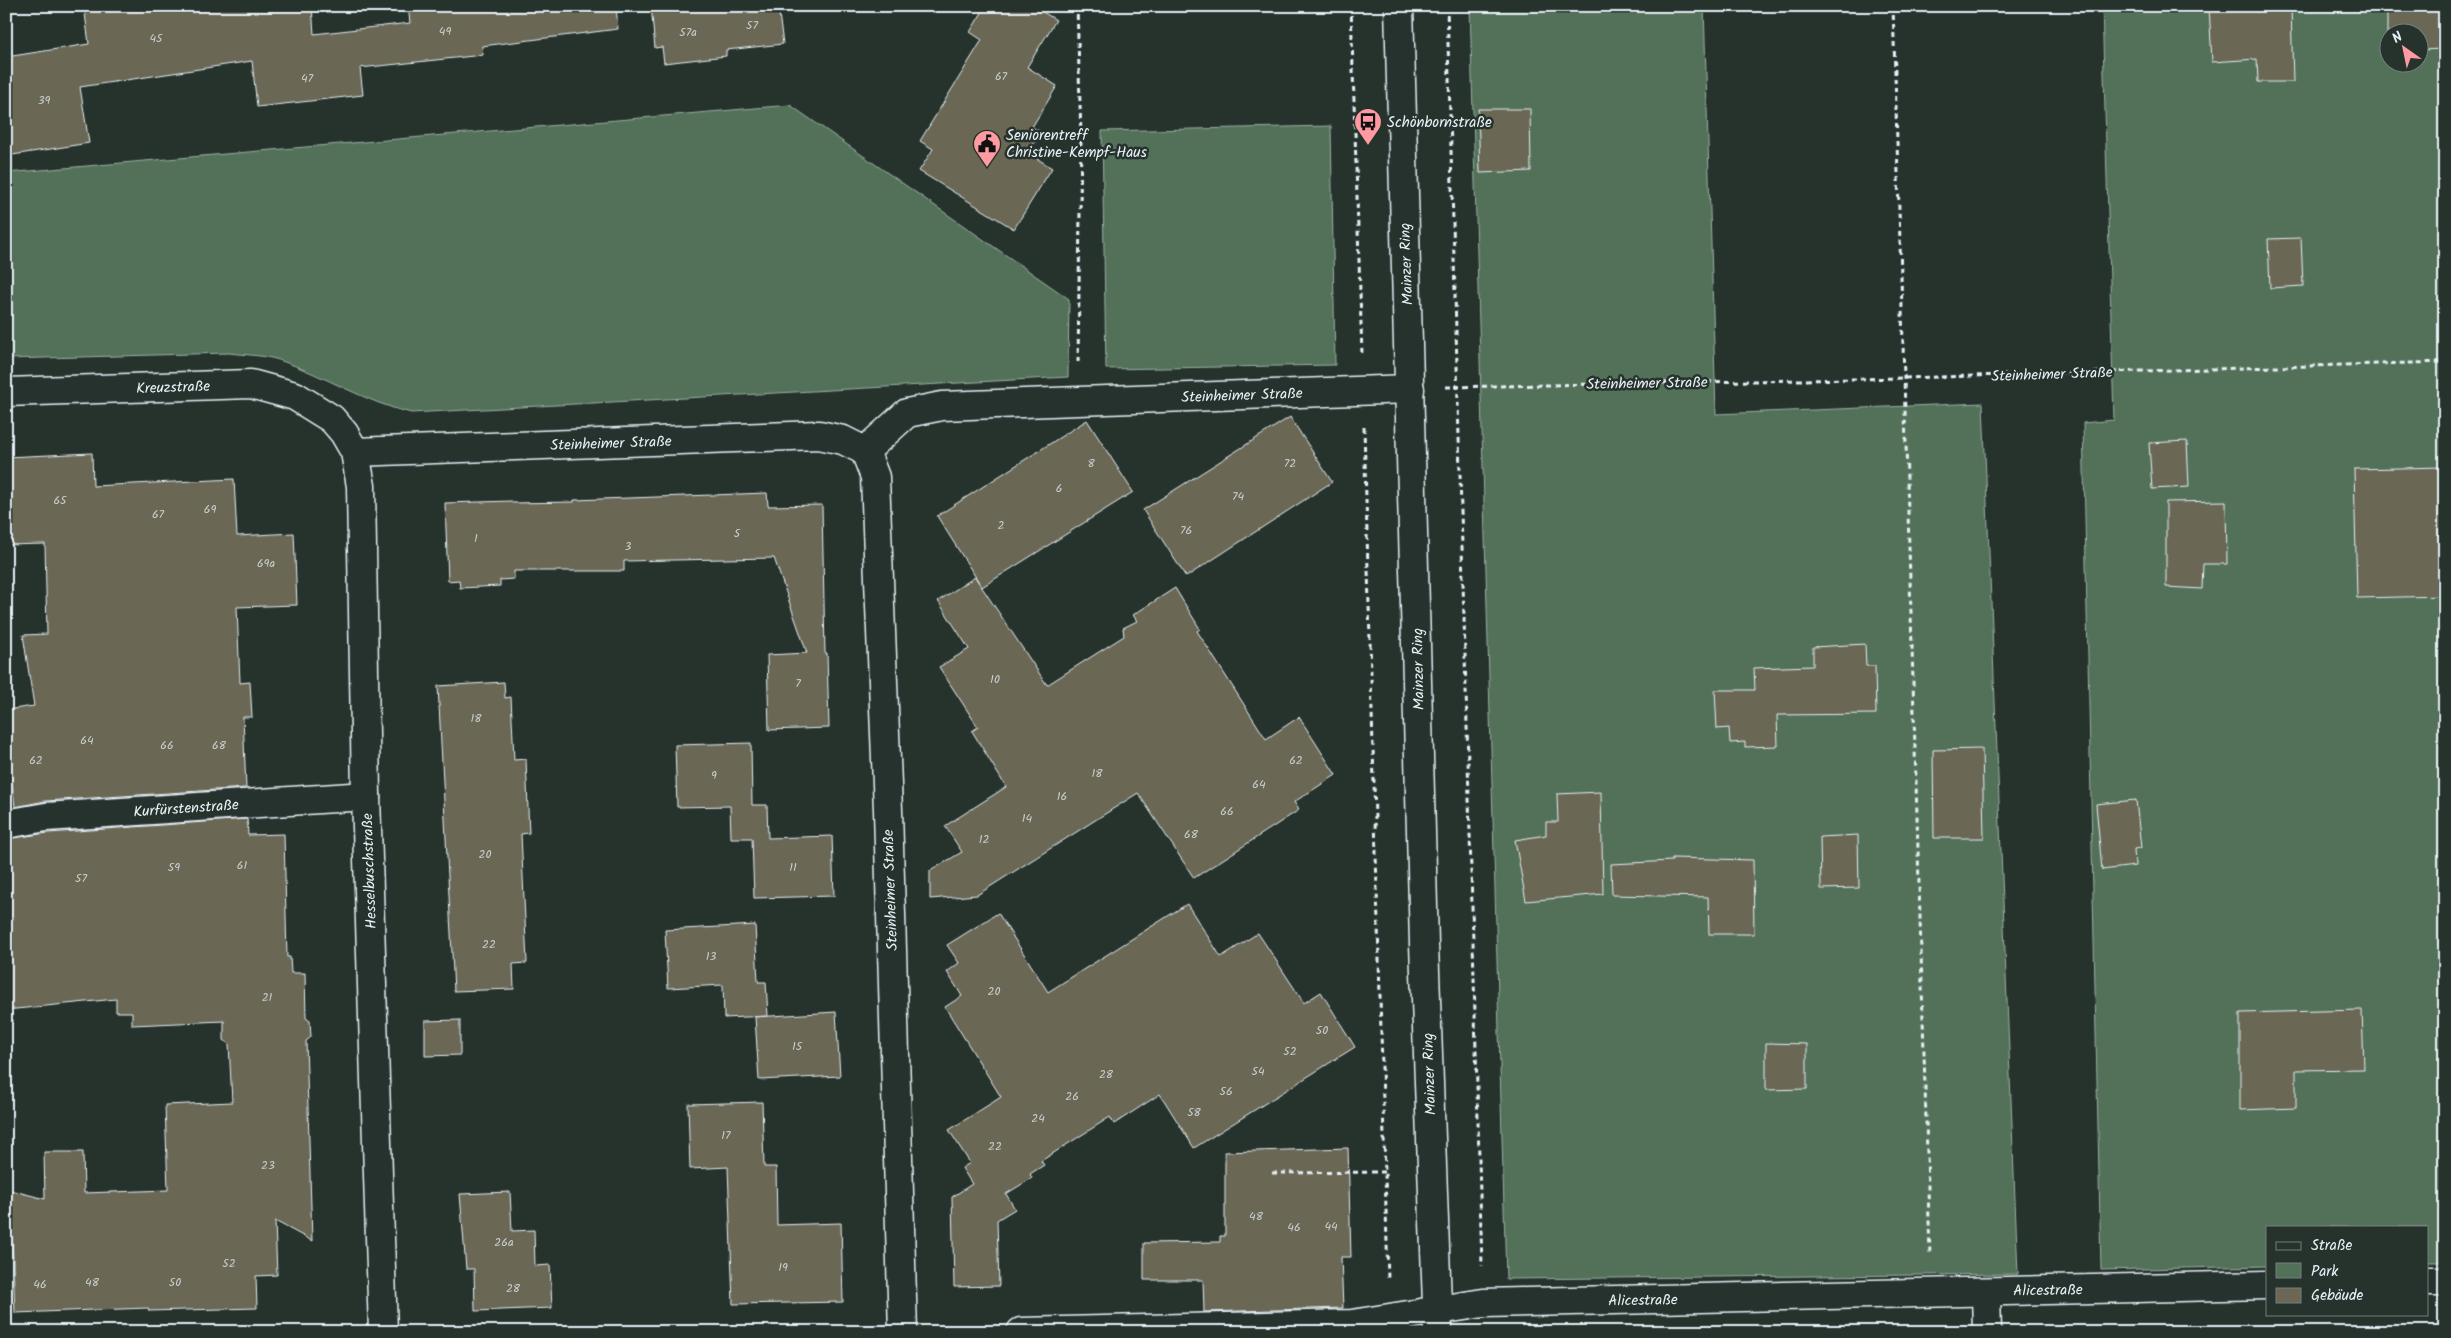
<svg xmlns="http://www.w3.org/2000/svg" width="2451" height="1338" viewBox="0 0 2451 1338" font-family="Kalam,sans-serif">
<style>
.green{fill:#527159;stroke:#9db1a8;fill-rule:evenodd}
.building{fill:#6b6754;stroke:#e8f1f8}
.lines{fill:none;stroke-linecap:round;stroke-linejoin:round}
.street-casing{stroke:#e8f1f8;stroke-width:31}
.secondary-casing{stroke:#e8f1f8;stroke-width:31}
.path{stroke:#e8f1f8;stroke-width:3;stroke-dasharray:5 4;stroke-linecap:butt}
.street{stroke:#26332d;stroke-width:28}
.secondary{stroke:#26332d;stroke-width:28}
.labels{text-anchor:middle;stroke-width:5;stroke-linejoin:round;paint-order:stroke}
.number-label{font-size:12px;fill:#c9cecf}
.poi-label{font-size:15px;fill:#e8f1f8;stroke:#26332d;text-anchor:start}
.street-label{font-size:15px;fill:#e8f1f8;stroke:#26332d}
</style>
<rect width="100%" height="100%" fill="#26332d"/>
<filter id="ink" filterUnits="userSpaceOnUse"><feTurbulence type="fractalNoise" baseFrequency=".02" numOctaves="2"/><feDisplacementMap in="SourceGraphic" scale="10" xChannelSelector="R" yChannelSelector="G"/><feConvolveMatrix kernelMatrix="1 2 1 2 8 2 1 2 1" color-interpolation-filters="sRGB"/></filter>
<g filter="url(#ink)">
<g class="green">
<polygon points="1470,6 1704,6 1716,414 1983,403 2018,1274 1506,1279"/>
<path d="M2102,6H2445V1262H2427V1227H2267V1266L2101,1270L2083,423L2114,420ZM2388,32H2418V62H2388Z"/>
<path d="M790,105L1069,299L1068,377L411,413C364,402 324,375 279,360C263,355 245,355 229,353L6,359V173Z"/>
<polygon points="1331,126 1335,365 1106,369 1102,131"/>
</g>
<g class="building">
<polygon points="84,6 312,6 314,34 410,23 408,6 616,6 618,29 482,46 483,55 360,68 363,95 257,107 252,61 80,87 89,143 6,156 6,57 89,44"/>
<polygon points="651,6 778,6 783,44 726,50 726,56 664,63 662,47 655,48"/>
<polygon points="986,6 1033,6 1056,20 1027,67 1057,86 1032,127 1041,132 1028,153 1052,168 1014,229 919,171 933,149 920,141 982,40 970,32"/>
<polygon points="2209,6 2244,6 2244,9 2291,7 2293,82 2258,82 2257,59 2212,62"/>
<polygon points="2387,6 2445,6 2445,49 2418,50 2418,32 2388,32 2387,50"/>
<polygon points="1478,109 1530,109 1531,171 1480,173"/>
<polygon points="2301,238 2303,286 2270,288 2268,239"/>
<polygon points="1290,417 1332,482 1186,577 1143,510"/>
<polygon points="1087,420 1133,492 982,587 937,516"/>
<polygon points="2187,441 2189,487 2152,489 2149,443"/>
<polygon points="92,453 93,486 234,479 237,536 294,533 297,605 237,607 240,683 250,682 252,717 243,717 246,788 45,801 15,807 6,735 6,710 34,706 23,635 47,634 45,544 6,545 6,457"/>
<polygon points="2445,467 2445,596 2357,598 2354,469"/>
<polygon points="767,493 768,506 822,505 825,653 827,653 829,728 769,730 767,655 807,653 774,558 624,561 624,571 514,571 514,579 500,580 500,586 460,588 459,580 448,581 445,503 512,501 512,503 574,502 574,500"/>
<polygon points="2226,501 2227,564 2203,564 2202,589 2166,587 2166,502"/>
<polygon points="975,577 1047,685 1124,636 1123,628 1137,621 1133,615 1175,588 1200,629 1197,631 1266,739 1299,717 1336,775 1294,802 1299,810 1194,878 1138,793 977,895 930,899 930,871 962,852 945,826 1006,787 972,731 978,727 939,667 969,649 938,601"/>
<polygon points="1865,644 1866,666 1875,666 1876,714 1777,715 1778,746 1745,747 1745,742 1730,743 1729,728 1717,729 1715,690 1755,690 1754,668 1813,666 1813,647"/>
<polygon points="504,682 505,698 511,697 514,760 526,759 529,833 521,834 527,963 513,964 514,989 454,991 438,686"/>
<polygon points="751,743 752,805 767,805 768,838 832,836 834,896 754,898 752,838 731,838 730,806 677,807 675,745"/>
<polygon points="1982,749 1984,838 1934,838 1933,750"/>
<polygon points="1601,792 1603,894 1526,901 1515,840 1546,835 1546,822 1558,822 1557,794"/>
<polygon points="2136,800 2141,848 2134,849 2135,866 2102,870 2096,804"/>
<polygon points="247,819 248,835 284,834 287,957 290,957 291,973 305,973 306,1018 310,1021 311,1037 306,1041 312,1241 275,1221 277,1275 256,1276 257,1308 149,1311 148,1308 15,1313 10,1190 45,1199 44,1152 83,1152 84,1193 168,1190 165,1105 232,1102 229,1044 224,1040 224,1021 132,1025 132,1012 116,1012 116,999 6,1010 6,839 48,833"/>
<polygon points="1858,835 1859,888 1821,889 1820,837"/>
<polygon points="1672,858 1753,860 1754,934 1709,934 1708,897 1612,895 1611,864 1672,861"/>
<polygon points="1187,904 1221,957 1258,933 1304,1003 1321,992 1355,1047 1194,1148 1160,1094 1114,1124 1110,1117 1041,1161 1044,1165 1030,1174 1032,1178 1006,1194 1015,1209 997,1220 999,1286 954,1287 952,1197 972,1184 962,1168 970,1163 949,1130 1001,1097 945,1007 962,996 947,972 959,963 947,945 998,913 1048,992"/>
<polygon points="755,925 758,982 766,982 768,1016 724,1018 723,985 668,988 665,930"/>
<polygon points="2362,1010 2364,1069 2296,1070 2296,1108 2240,1110 2240,1013"/>
<polygon points="836,1012 840,1076 759,1080 755,1017"/>
<polygon points="460,1020 460,1055 425,1056 425,1021"/>
<polygon points="1766,1043 1807,1044 1807,1089 1766,1090"/>
<polygon points="762,1102 764,1167 776,1167 777,1225 841,1223 843,1302 733,1304 728,1167 690,1169 688,1104"/>
<polygon points="1348,1148 1351,1257 1341,1257 1343,1308 1204,1312 1203,1280 1144,1280 1144,1243 1220,1242 1220,1236 1225,1236 1225,1152"/>
<polygon points="510,1192 512,1231 534,1230 535,1266 550,1265 552,1308 475,1311 474,1269 466,1269 460,1194"/>
</g>
<g class="lines">
<defs>
<g id="street">
<polyline points="6,392 251,384 295,396 332,419 344,433 355,452 361,486 366,796 383,1332"/>
<polyline points="865,451 907,413 942,406 1410,389"/>
<polyline points="355,452 819,435 843,440 865,451 875,477 888,810 903,1332"/>
<polyline points="6,824 46,817 366,796"/>
<polyline points="2427,1281 2445,1281"/>
<polyline points="1986,1292 1987,1332"/>
<polyline points="1021,1332 1352,1324 1483,1303 2267,1285"/>
</g>
<polyline id="secondary" points="1399,6 1424,944 1438,1332"/>
</defs>
<use href="#street" class="street-casing"/>
<use href="#secondary" class="secondary-casing"/>
<g class="path">
<polyline points="1077,6 1081,136 1078,364"/>
<polyline points="1351,6 1362,355"/>
<polyline points="1447,6 1482,1266"/>
<polyline points="1893,6 1930,1255"/>
<polyline points="1446,387 1905,378 2445,362"/>
<polyline points="1364,427 1388,1280"/>
<polyline points="1272,1173 1384,1172"/>
</g>
<use href="#street" class="street"/>
<use href="#secondary" class="secondary"/>
</g>
</g>
<defs>
<symbol id="bus-pin" viewBox="-11 -11 22 30"><path d="M0 17L-7.5 6A9.5 9.5 0 1 1 7.5 6Z" fill="#ff9aa2" stroke="#26332d"/><path d="M-5-6H5V4H4V6H2V4H-2V6H-4V4H-5ZM-3.5-4V0h7V-4ZM-3.5 1.2v1.5H-2V1.2ZM2 1.2v1.5H3.5V1.2Z" fill="#111"/></symbol>
<symbol id="civic-pin" viewBox="-11 -11 22 30"><path d="M0 17L-7.5 6A9.5 9.5 0 1 1 7.5 6Z" fill="#ff9aa2" stroke="#26332d"/><path d="M-.6-6.5H3V-4.5H.6V-3L4-1V1h2V6H-6V1h2V-1L-.6-3ZM-1.2 2.5V6h2.4V2.5Z" fill="#111"/></symbol>
</defs>
<g fill-rule="evenodd">
<use href="#bus-pin" x="1352" y="106" width="32" height="43"/>
<use href="#civic-pin" x="971" y="128" width="32" height="43"/>
</g>
<g class="labels">
<g class="number-label">
<text x="752" y="29">57</text>
<text x="445" y="35">49</text>
<text x="688" y="36">57a</text>
<text x="156" y="42">45</text>
<text x="1001" y="80">67</text>
<text x="307" y="82">47</text>
<text x="44" y="104">39</text>
<text x="1091" y="467">8</text>
<text x="1290" y="467">72</text>
<text x="1059" y="492">6</text>
<text x="1238" y="500">74</text>
<text x="60" y="504">65</text>
<text x="210" y="513">69</text>
<text x="158" y="518">67</text>
<text x="1001" y="529">2</text>
<text x="1186" y="534">76</text>
<text x="737" y="537">5</text>
<text x="476" y="542">1</text>
<text x="628" y="550">3</text>
<text x="266" y="567">69a</text>
<text x="995" y="683">10</text>
<text x="798" y="687">7</text>
<text x="476" y="722">18</text>
<text x="87" y="744">64</text>
<text x="167" y="749">66</text>
<text x="219" y="749">68</text>
<text x="36" y="764">62</text>
<text x="1296" y="764">62</text>
<text x="1097" y="777">18</text>
<text x="714" y="779">9</text>
<text x="1259" y="788">64</text>
<text x="1062" y="800">16</text>
<text x="1227" y="815">66</text>
<text x="1027" y="822">14</text>
<text x="1191" y="838">68</text>
<text x="984" y="843">12</text>
<text x="485" y="858">20</text>
<text x="242" y="869">61</text>
<text x="174" y="871">59</text>
<text x="793" y="871">11</text>
<text x="81" y="882">57</text>
<text x="489" y="948">22</text>
<text x="711" y="960">13</text>
<text x="994" y="995">20</text>
<text x="267" y="1001">21</text>
<text x="1322" y="1034">50</text>
<text x="797" y="1050">15</text>
<text x="1290" y="1055">52</text>
<text x="1258" y="1075">54</text>
<text x="1106" y="1078">28</text>
<text x="1226" y="1095">56</text>
<text x="1072" y="1100">26</text>
<text x="1194" y="1116">58</text>
<text x="1038" y="1122">24</text>
<text x="726" y="1139">17</text>
<text x="995" y="1150">22</text>
<text x="268" y="1169">23</text>
<text x="1256" y="1220">48</text>
<text x="1331" y="1230">44</text>
<text x="1294" y="1231">46</text>
<text x="504" y="1246">26a</text>
<text x="229" y="1267">52</text>
<text x="783" y="1271">19</text>
<text x="92" y="1286">48</text>
<text x="175" y="1286">50</text>
<text x="40" y="1288">46</text>
<text x="513" y="1292">28</text>
</g>
<g class="poi-label">
<text x="1387" y="127">Schönbornstraße</text>
<text x="1006" y="140">Seniorentreff<tspan x="1006" dy="17">Christine-Kempf-Haus</tspan></text>
</g>
<g class="street-label">
<text transform="translate(1406 264) rotate(-92)" y="5">Mainzer Ring</text>
<text transform="translate(2052 374) rotate(-2)" y="5">Steinheimer Straße</text>
<text transform="translate(1647 383) rotate(-1)" y="5">Steinheimer Straße</text>
<text transform="translate(173 387) rotate(-2)" y="5">Kreuzstraße</text>
<text transform="translate(1242 395) rotate(-2)" y="5">Steinheimer Straße</text>
<text transform="translate(611 443) rotate(-2)" y="5">Steinheimer Straße</text>
<text transform="translate(1418 669) rotate(-91)" y="5">Mainzer Ring</text>
<text transform="translate(186 808) rotate(-4)" y="5">Kurfürstenstraße</text>
<text transform="translate(369 871) rotate(-92)" y="5">Hesselbuschstraße</text>
<text transform="translate(890 890) rotate(-92)" y="5">Steinheimer Straße</text>
<text transform="translate(1429 1074) rotate(-92)" y="5">Mainzer Ring</text>
<text transform="translate(2048 1290) rotate(-1)" y="5">Alicestraße</text>
<text transform="translate(1643 1300) rotate(-1)" y="5">Alicestraße</text>
</g>
</g>
<rect width="2451" height="1338" fill="none" stroke="#26332d" stroke-width="25"/>
<rect x="12" y="12" width="2426" height="1313" fill="none" stroke="#e8f1f8" stroke-width="2" filter="url(#ink)"/>
<rect x="2266" y="1226" width="162" height="90" fill="#26332d" stroke="#747f7e"/>
<rect x="2276" y="1242" width="25" height="8" fill="#26332d" stroke="#747f7e"/>
<text x="2311" y="1250" font-size="15" fill="#e8f1f8">Straße</text>
<rect x="2276" y="1263" width="25" height="15" fill="#527159" stroke="#747f7e"/>
<text x="2311" y="1276" font-size="15" fill="#e8f1f8">Park</text>
<rect x="2276" y="1288" width="25" height="15" fill="#6b6754" stroke="#747f7e"/>
<text x="2311" y="1300" font-size="15" fill="#e8f1f8">Gebäude</text>
<g transform="translate(2404 48) rotate(327)"><circle r="24" fill="#26332d" stroke="#747f7e"/>
<path d="M0-4L9 19L0 12L-9 19Z" fill="#ff9aa2"/>
<text y="-8" font-size="14" font-weight="bold" text-anchor="middle" fill="#e8f1f8">N</text>
</g>
</svg>
